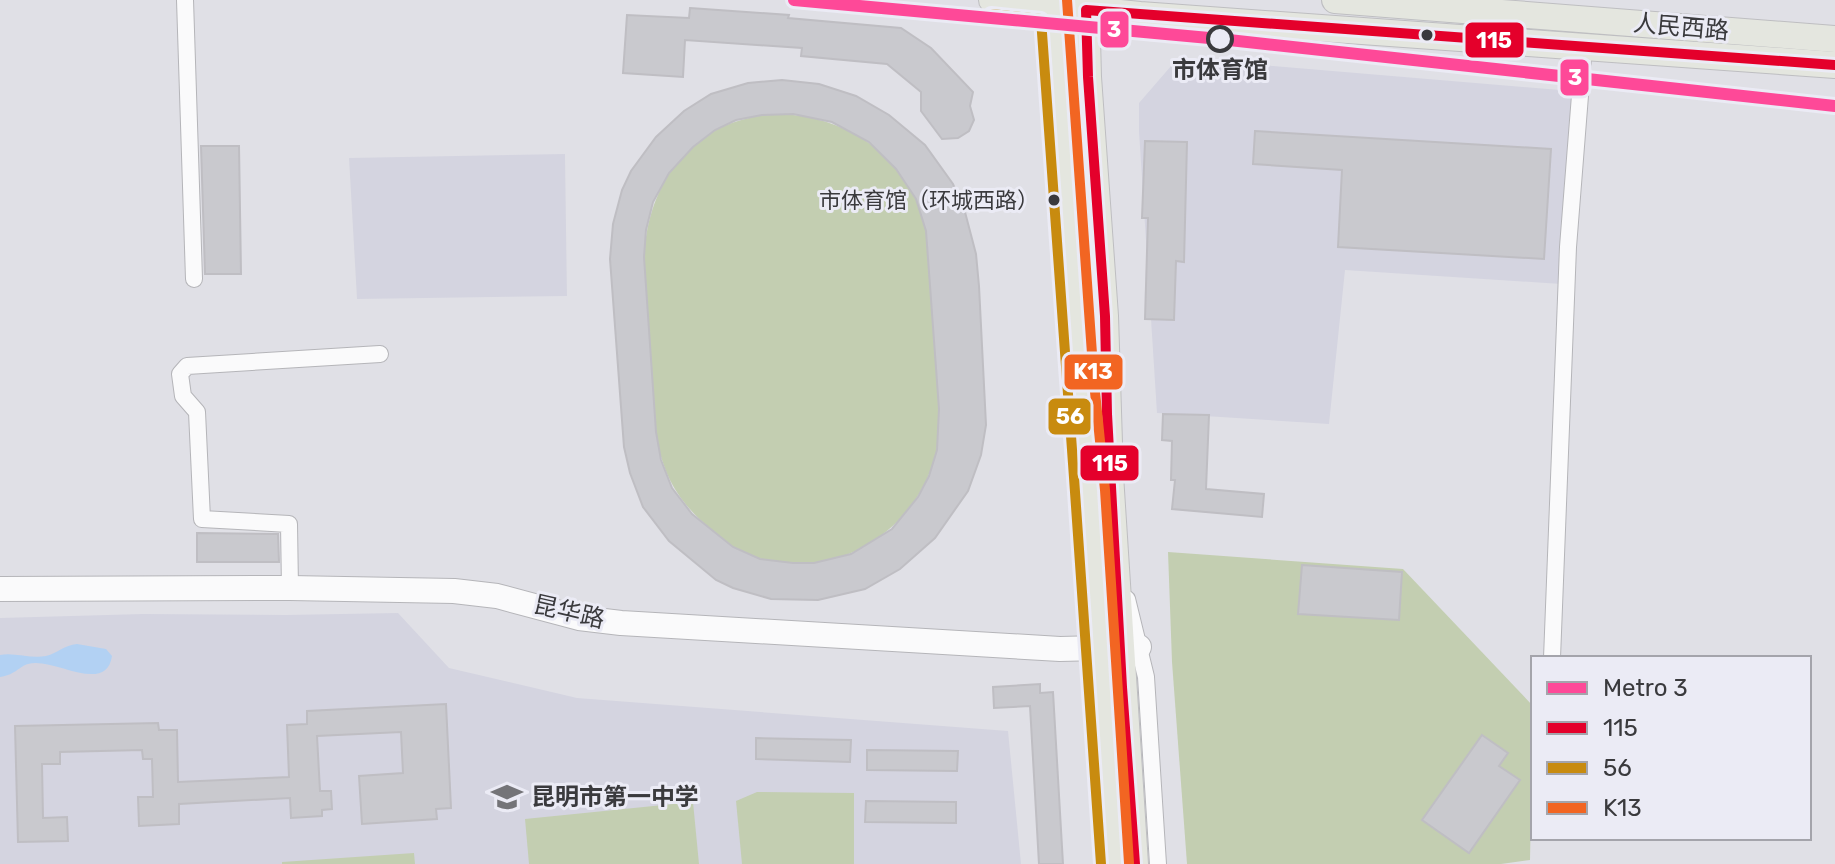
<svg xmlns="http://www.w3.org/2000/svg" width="1835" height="864" viewBox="0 0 1835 864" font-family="Rubik,'Noto Sans SC',sans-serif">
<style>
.built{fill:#d4d4e0}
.green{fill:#c3ceb1}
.water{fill:#b2d1f3}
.building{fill:#c9c9ce;stroke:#bfbec3;stroke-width:2;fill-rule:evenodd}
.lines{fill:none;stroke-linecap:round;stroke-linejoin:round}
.street-casing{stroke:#b5b5b9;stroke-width:18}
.secondary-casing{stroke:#b5b5b9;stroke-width:26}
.primary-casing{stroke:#bebec1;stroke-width:28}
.street{stroke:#fafafb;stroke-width:16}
.secondary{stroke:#fafafb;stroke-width:24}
.primary{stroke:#e4e6df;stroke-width:26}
.bus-1-casing{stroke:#ebebf5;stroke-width:16}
.bus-2-casing{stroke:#ebebf5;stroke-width:16}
.bus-3-casing{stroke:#ebebf5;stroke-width:16}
.bus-1{stroke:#e4002b;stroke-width:10}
.bus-2{stroke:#c88b0f;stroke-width:10}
.bus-3{stroke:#f26522;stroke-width:10}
.metro-1-casing{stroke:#ebebf5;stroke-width:18}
.metro-1{stroke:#fe4998;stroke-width:12}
.bus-dot{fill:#3a3a3d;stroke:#ebebf5;stroke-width:3}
.stop-dot{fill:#ebebf5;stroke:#3a3a3d;stroke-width:4}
.labels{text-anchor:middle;stroke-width:6;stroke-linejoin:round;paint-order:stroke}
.bus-label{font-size:22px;fill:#3a3a3d;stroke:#ebebf5;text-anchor:end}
.street-label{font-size:24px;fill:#3a3a3d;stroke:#ebebf5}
.stop-label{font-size:24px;font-weight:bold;fill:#3a3a3d;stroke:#ebebf5}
.poi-label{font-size:24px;font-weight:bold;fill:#3a3a3d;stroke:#ebebf5;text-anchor:start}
.line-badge{stroke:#ebebf5;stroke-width:3}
.badge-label{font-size:22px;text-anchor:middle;font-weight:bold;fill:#fff}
</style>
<rect width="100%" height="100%" fill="#e0e0e6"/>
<g class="built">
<polygon points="1178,58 1572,91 1561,284 1345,270 1329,424 1157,413 1139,131 1139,103"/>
<polygon points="565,154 567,296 357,299 349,158"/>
<polygon points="398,613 449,668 577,698 1008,731 1021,864 0,864 0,618 143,614 286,615"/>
</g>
<g class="green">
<path d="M782,114C842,117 898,150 920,208C929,235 929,265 931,293C934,331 936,370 939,409C939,427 939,446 933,463C909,539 823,586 747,554C733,549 723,539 712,530C679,503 662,475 656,432L644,257C649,176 697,116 782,114Z"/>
<polygon points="1168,552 1403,569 1533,706 1530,860 1501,864 1187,864 1172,662"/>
<polygon points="757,792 854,793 854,864 742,864 736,801"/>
<polygon points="693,802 699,864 529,864 525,819"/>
<polygon points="414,853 415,864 282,864 282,862"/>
</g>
<path class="water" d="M77,644L106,649L112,656C106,696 52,656 28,664C18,667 17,674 0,677V655C14,652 31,659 46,656C58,653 64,645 77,644Z"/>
<g class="building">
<polygon points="690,8 789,15 788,18 901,28 931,48 973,92 970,106 974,120 969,131 958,138 942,139 921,111 921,92 887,64 801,56 802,48 685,40 683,77 623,73 627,15 689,18"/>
<path d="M782,80L819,84L856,96L889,115L925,145L953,184L965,212L976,254L979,286L986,425L981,455L968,491L935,538L900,569L865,589L818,600L771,599L733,588L716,580L669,541L643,507L630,473L624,447L610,259L613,224L622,190L631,171L656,137L684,111L711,94L748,83ZM793,114L832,122L869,142L896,169L916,199L926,231L939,409L937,450L929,476L918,497L892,529L851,554L814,563H793L760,559L733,547L692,514L672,488L661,460L656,432L644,257L646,230L653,202L669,173L693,147L715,130L736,120L762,115Z"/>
<polygon points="1255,131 1551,149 1544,259 1338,247 1342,170 1253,164"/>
<polygon points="1145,141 1187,142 1184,262 1176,261 1174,320 1145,319 1148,218 1142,218"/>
<polygon points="201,146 239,146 241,274 205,274"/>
<polygon points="1163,414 1209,415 1206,489 1264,494 1262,517 1172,509 1175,480 1171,480 1172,441 1162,440"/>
<polygon points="197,533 278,534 279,562 197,562"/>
<polygon points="1302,565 1402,572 1399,620 1298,614"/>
<polygon points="1040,684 1040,693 1053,692 1063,864 1039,864 1030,706 994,708 993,687"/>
<polygon points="446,704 451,808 436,809 437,819 362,824 359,776 403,773 401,732 317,736 320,791 331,791 332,809 322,810 322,816 291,818 290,798 179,804 179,824 139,826 138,797 153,797 152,759 143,759 142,750 60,752 60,764 42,764 43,818 67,817 68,841 18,842 15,726 158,723 159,730 177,730 178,782 289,777 287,725 307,724 307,711"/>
<polygon points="1482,735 1508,753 1499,766 1520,780 1469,853 1422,820"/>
<polygon points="756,738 851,740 850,762 756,759"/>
<polygon points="867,750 958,751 957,771 867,770"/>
<polygon points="866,801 956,802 956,823 865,822"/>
</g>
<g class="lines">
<defs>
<g id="street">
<polyline points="185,0 194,279"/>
<polyline points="290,588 289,524 202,519 197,412 183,396 180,374 187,366 380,354"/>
<polyline points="1127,599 1146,677 1158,864"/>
<polyline points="1552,658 1568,247 1584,45"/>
</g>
<polyline id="secondary" points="0,589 290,588 454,591 497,596 579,618 621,623 1060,649 1139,647"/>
<g id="primary">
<polyline points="992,0 1140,15 1835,65"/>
<polyline points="1053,0 1080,383 1091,491 1115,864"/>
<polyline points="1086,0 1088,77 1105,316 1110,475 1135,864"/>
<polyline points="1335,0 1835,39"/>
</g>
</defs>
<use href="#street" class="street-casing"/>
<use href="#secondary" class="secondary-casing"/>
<use href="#primary" class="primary-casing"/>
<use href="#street" class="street"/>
<use href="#secondary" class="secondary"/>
<use href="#primary" class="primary"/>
<defs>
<polyline id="bus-1" points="1135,864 1122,687 1107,414 1105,316 1088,77 1086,10 1835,65"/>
<path id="bus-2" d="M991,14L1041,19C1060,301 1083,582 1101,864"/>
<polyline id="bus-3" points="1067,0 1094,382 1105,490 1129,863"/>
</defs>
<use href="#bus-1" class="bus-1-casing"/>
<use href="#bus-2" class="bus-2-casing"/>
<use href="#bus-3" class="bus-3-casing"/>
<use href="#bus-1" class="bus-1"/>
<use href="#bus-2" class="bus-2"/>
<use href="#bus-3" class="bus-3"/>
<defs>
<polyline id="metro-1" points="794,0 1220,39 1835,106"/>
</defs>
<use href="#metro-1" class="metro-1-casing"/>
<use href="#metro-1" class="metro-1"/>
</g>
<defs>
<symbol id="school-bare" viewBox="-9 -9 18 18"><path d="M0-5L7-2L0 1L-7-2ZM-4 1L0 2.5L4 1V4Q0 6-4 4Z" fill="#747478" stroke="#ebebf5" stroke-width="2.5" paint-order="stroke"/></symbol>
</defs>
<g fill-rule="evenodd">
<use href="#school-bare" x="485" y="775" width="44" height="44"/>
</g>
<g class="bus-dot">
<circle cx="1427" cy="35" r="7"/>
<circle cx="1054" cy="200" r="7"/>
</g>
<circle class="stop-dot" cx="1220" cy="39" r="12"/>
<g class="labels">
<g class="bus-label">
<text x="1039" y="208">市体育馆（环城西路）</text>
</g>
<g class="street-label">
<text transform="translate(1681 27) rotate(5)" y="8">人民西路</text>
<text transform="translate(569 612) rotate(13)" y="8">昆华路</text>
</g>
<g class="stop-label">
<text x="1220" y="78">市体育馆</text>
</g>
<g class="poi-label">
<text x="531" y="805">昆明市第一中学</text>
</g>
</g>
<g class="line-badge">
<rect x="1099" y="10" width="31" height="39" rx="8" fill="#fe4998"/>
<rect x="1464" y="21" width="61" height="38" rx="8" fill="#e4002b"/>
<rect x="1559" y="58" width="31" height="39" rx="8" fill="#fe4998"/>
<rect x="1063" y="353" width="61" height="38" rx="8" fill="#f26522"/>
<rect x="1047" y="397" width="45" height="39" rx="8" fill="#c88b0f"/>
<rect x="1079" y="444" width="61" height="38" rx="8" fill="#e4002b"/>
</g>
<g class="badge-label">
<text x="1114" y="37">3</text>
<text x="1494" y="48">115</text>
<text x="1575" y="85">3</text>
<text x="1093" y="379">K13</text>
<text x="1070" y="424">56</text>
<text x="1110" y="471">115</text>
</g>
<rect x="1531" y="656" width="280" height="184" fill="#ebebf5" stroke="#a4a4ab" stroke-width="2"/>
<rect x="1547" y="682" width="40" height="12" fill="#fe4998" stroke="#a4a4ab" stroke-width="2"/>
<text x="1603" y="696" font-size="24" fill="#3a3a3d">Metro 3</text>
<rect x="1547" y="722" width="40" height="12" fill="#e4002b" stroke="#a4a4ab" stroke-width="2"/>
<text x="1603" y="736" font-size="24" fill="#3a3a3d">115</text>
<rect x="1547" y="762" width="40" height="12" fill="#c88b0f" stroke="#a4a4ab" stroke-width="2"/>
<text x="1603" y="776" font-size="24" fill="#3a3a3d">56</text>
<rect x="1547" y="802" width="40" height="12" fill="#f26522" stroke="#a4a4ab" stroke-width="2"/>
<text x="1603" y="816" font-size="24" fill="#3a3a3d">K13</text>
</svg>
